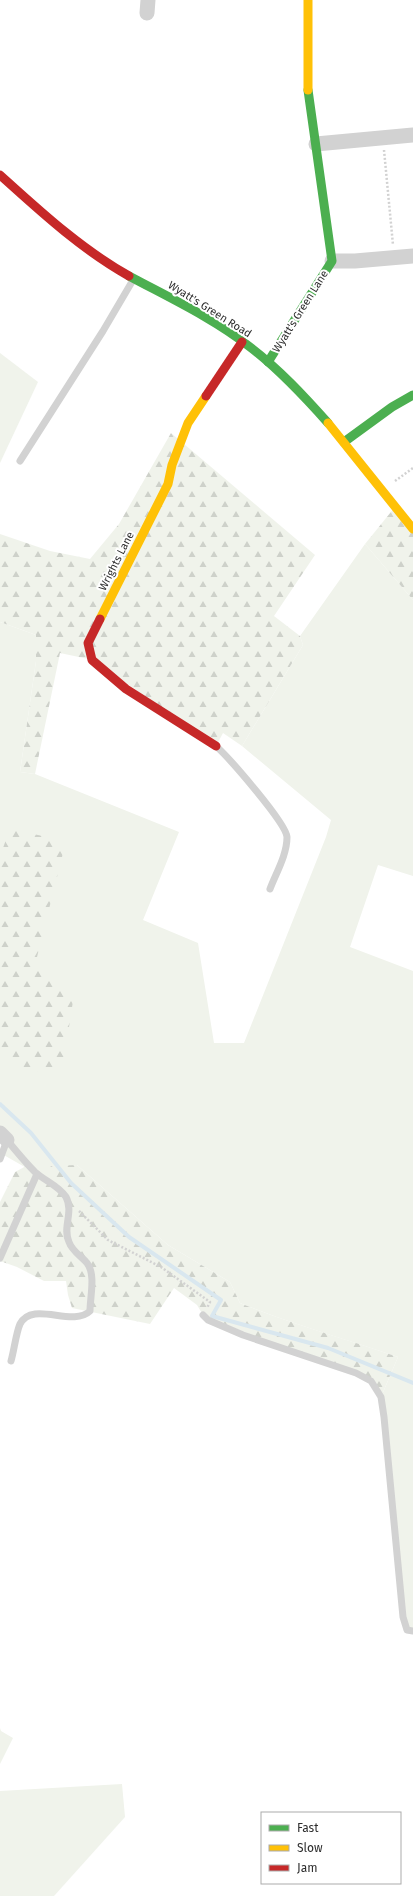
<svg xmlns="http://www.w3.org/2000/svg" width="413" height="1896" viewBox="0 0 413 1896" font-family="'Fira Sans',sans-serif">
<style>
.green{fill:#f0f3eb}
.forest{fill:url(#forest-firs)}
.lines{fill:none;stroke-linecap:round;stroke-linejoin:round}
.stream{stroke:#d9e7ef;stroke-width:4}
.path{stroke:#d2d2d2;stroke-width:2.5;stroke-dasharray:2 2;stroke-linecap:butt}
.lane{stroke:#d2d2d2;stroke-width:7}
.street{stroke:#d2d2d2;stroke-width:15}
.fast{stroke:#4caf50;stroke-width:9}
.slow{stroke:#ffc107;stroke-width:9}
.jam{stroke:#c62828;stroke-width:9}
.labels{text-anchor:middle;stroke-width:4;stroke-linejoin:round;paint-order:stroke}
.street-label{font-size:11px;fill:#2d2d2d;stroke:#fff}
</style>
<defs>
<pattern id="forest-firs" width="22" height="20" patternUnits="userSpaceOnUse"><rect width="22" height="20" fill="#f0f3eb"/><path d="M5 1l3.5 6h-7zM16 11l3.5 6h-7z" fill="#ced1ca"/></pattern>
</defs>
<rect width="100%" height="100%" fill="#fff"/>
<g class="green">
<polygon points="0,353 38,382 0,463"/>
<path d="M365,544L413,600V876L378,865L350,947L413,971V1631L407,1630L381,1397L398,1357C345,1339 292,1324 240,1303L230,1282L168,1245L77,1165L37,1174L2,1154L7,1140L0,1133V622L36,635V661L20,772L35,774L179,832L143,920L198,943L214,1043H244L326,837L331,820L242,746L303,645L300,636Z"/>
<polygon points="0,1728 1,1731 13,1738 0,1764"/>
<polygon points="122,1784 125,1817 54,1896 0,1896 0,1791"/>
</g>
<g class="forest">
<polygon points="171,433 315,555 274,616 300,636 303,645 242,746 223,733 216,746 93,660 60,653 35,774 20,772 36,661 36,635 0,622 0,534 50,551 90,559 119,524"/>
<polygon points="395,507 413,529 413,600 365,544"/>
<polygon points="10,829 66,841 35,965 73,1001 63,1066 28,1073 0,1056 0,856"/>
<path d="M28,1165L37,1173L52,1166L77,1165L168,1245L230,1282L240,1303C292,1324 346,1339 398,1357L381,1397L371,1381L310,1359L203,1315L197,1305L174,1288L150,1324L72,1308L68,1295L66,1281H44L17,1267L0,1261V1202L15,1172Z"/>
</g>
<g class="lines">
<polyline class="stream" points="0,1104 31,1133 71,1183 129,1237 221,1300 212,1316 328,1348 413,1383"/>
<g class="path">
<polyline points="384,150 393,245"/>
<polyline points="395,481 413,468"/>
<polyline points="79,1211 108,1240 161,1267 210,1302 207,1308"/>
</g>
<g class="lane">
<polyline points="20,461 103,331 133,280"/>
<path d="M217,747C230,759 286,823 287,837C287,855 276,873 270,889"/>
<path d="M7,1140C16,1151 25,1162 35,1172C45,1181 59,1186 66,1197C74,1212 62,1228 69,1242C72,1251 81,1256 87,1263C96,1274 90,1297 90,1311C72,1328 33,1300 20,1324C16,1333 14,1351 11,1361"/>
<polyline points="0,1159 7,1140"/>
<polyline points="0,1258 37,1174"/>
<polyline points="203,1315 208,1320 243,1335 356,1373 371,1381 381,1397 384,1417 403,1617 407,1630 413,1631"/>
</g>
<g class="street">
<polyline points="147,13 148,0"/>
<polyline points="316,144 413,135"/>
<polyline points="332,261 355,261 413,256"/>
<polyline points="0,1133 7,1140"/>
</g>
<g class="fast">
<path d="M129,276C170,298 213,318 250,347C279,369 304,396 328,423"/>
<polyline points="268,362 332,261 308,90"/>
<polyline points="344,442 392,407 413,395"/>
</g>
<g class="slow">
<polyline points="308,90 308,0"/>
<polyline points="328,423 413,529"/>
<polyline points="100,619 168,484 172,465 188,423 206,396"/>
</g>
<g class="jam">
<path d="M0,175C41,212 81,249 129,276"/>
<polyline points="206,396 242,342"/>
<polyline points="100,619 88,643 92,660 126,689 216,746"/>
</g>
</g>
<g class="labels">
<g class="street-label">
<text transform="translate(210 309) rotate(32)" y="4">Wyatt's Green Road</text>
<text transform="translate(300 311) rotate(-58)" y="4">Wyatt's Green Lane</text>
<text transform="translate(116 561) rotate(-63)" y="4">Wrights Lane</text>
</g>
</g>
<rect x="261" y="1812" width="140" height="72" fill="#ffffff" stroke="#ababab"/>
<rect x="269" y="1825" width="20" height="6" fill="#4caf50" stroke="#ababab"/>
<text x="297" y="1832" font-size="12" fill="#2d2d2d">Fast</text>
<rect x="269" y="1845" width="20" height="6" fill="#ffc107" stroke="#ababab"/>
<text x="297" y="1852" font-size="12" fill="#2d2d2d">Slow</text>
<rect x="269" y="1865" width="20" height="6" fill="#c62828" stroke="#ababab"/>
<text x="297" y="1872" font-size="12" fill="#2d2d2d">Jam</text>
</svg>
